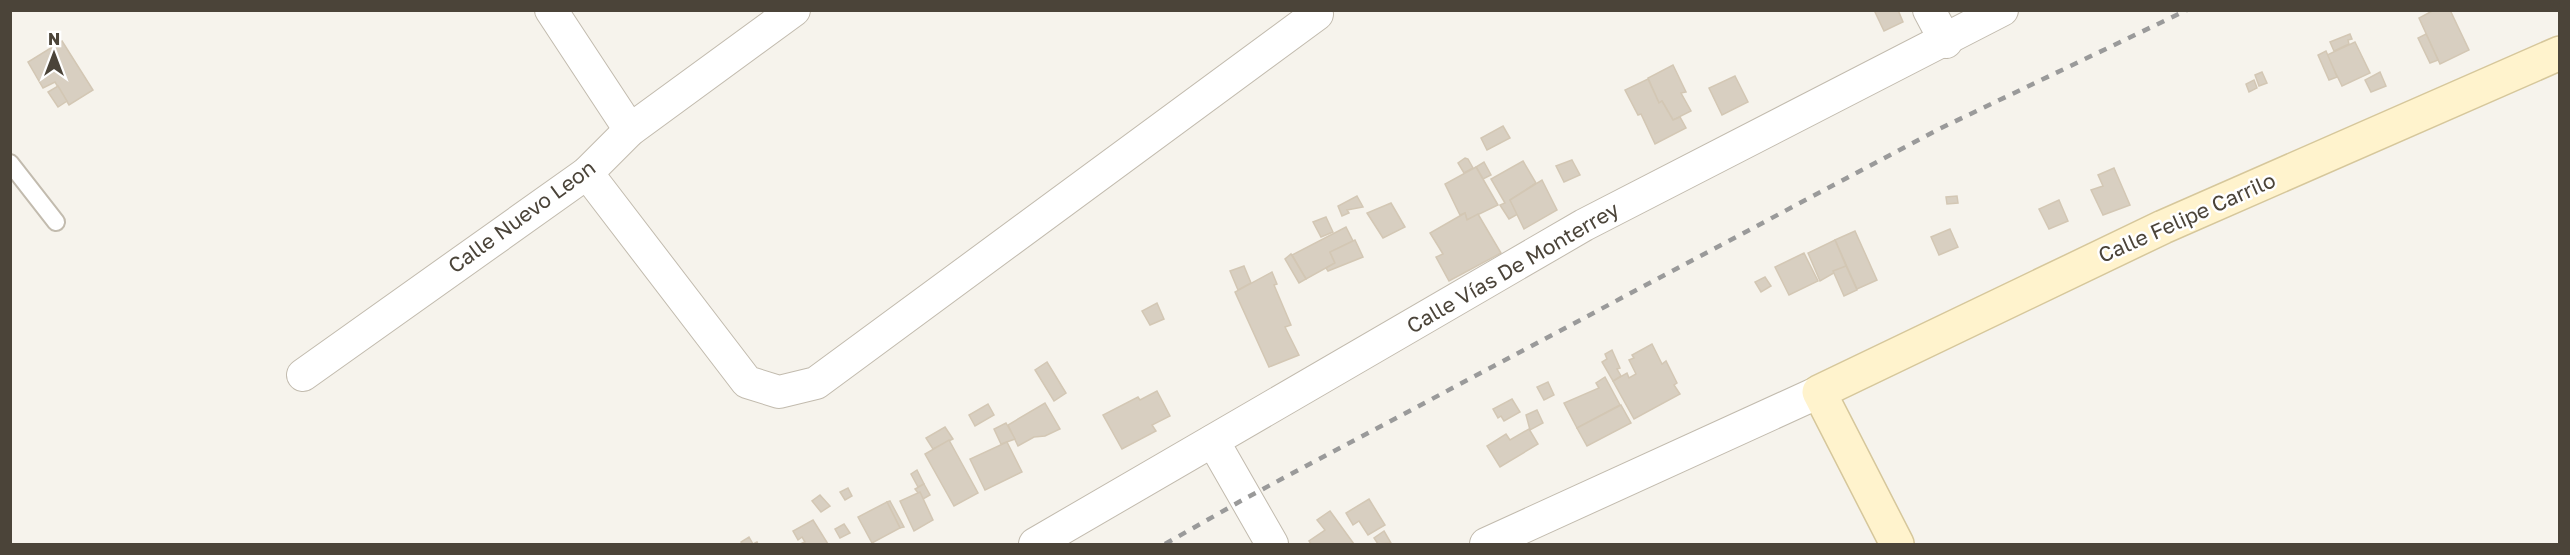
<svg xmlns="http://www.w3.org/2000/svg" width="2570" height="555" viewBox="0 0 2570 555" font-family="'Golos Text',sans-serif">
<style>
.building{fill:#d8cfc1;stroke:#d3c7b4;stroke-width:1.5}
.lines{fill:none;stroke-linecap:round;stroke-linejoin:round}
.lane-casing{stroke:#c2bbae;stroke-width:20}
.street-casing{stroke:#c2bbae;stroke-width:34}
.secondary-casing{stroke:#d6c79b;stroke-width:36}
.lane{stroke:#fff;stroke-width:16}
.street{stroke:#fff;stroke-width:32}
.secondary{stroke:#fff3cd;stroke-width:33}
.rail{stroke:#9a9a9a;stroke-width:4.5;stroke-dasharray:8 8;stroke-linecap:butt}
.labels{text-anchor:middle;stroke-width:5;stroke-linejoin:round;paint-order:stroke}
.street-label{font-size:21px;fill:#4b4439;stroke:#fff}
</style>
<rect width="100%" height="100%" fill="#f6f3ec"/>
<g class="building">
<polygon points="1878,10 1898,10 1903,22 1884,31 1875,12"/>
<polygon points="2434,10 2450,10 2469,50 2440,64 2419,18"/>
<polygon points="2350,34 2352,39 2348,40 2349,44 2334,51 2330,42"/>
<polygon points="2426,34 2438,60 2430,63 2418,38"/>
<polygon points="62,41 93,90 69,105 55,82 43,88 28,62"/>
<polygon points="2355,42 2370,73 2342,86 2327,55"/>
<polygon points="2326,51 2337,77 2329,80 2318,55"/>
<polygon points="1673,65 1686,92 1681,93 1691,111 1673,120 1662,101 1659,103 1648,78"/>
<polygon points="2262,72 2267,83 2259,86 2255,75"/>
<polygon points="2380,72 2386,86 2371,92 2365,80"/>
<polygon points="1735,76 1748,102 1722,115 1709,88"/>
<polygon points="1648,79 1659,103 1662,101 1673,120 1680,117 1686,128 1655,144 1641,114 1638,115 1625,90"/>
<polygon points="2254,80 2257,88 2249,92 2246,84"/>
<polygon points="58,86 67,101 58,107 48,92"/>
<polygon points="1503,126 1510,138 1487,150 1481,138"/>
<polygon points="1465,158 1468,159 1473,168 1464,173 1458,163"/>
<polygon points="1572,160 1580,175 1564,182 1556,166"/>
<polygon points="1523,161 1536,183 1510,200 1518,214 1509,219 1500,205 1505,203 1491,179"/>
<polygon points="1484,162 1491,175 1483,179 1476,167"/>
<polygon points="1476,167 1498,205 1467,220 1465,213 1460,215 1445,184"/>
<polygon points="2114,168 2130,205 2103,215 2091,190 2103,186 2098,175"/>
<polygon points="1542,180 1557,210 1524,229 1510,200"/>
<polygon points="1357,196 1363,207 1347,210 1349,213 1342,216 1338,206"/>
<polygon points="1957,196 1958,203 1947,204 1946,197"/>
<polygon points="2059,200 2068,221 2049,229 2039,209"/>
<polygon points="1391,203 1405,227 1383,238 1367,213"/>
<polygon points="1465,213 1467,220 1478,214 1501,253 1449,281 1436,257 1443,254 1430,233"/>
<polygon points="1326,217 1333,232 1321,237 1313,222"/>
<polygon points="1346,227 1353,241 1330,252 1335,263 1306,279 1292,255"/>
<polygon points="1950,229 1958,247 1939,255 1931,237"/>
<polygon points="1855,231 1877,280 1857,289 1835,240"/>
<polygon points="1355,240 1363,257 1328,271 1326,268 1335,263 1330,252"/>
<polygon points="1835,240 1846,266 1820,281 1808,253"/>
<polygon points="1804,253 1818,281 1789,295 1775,267"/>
<polygon points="1291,254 1306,279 1299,283 1285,259"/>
<polygon points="1244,266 1251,283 1238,290 1230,271"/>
<polygon points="1846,266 1857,290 1844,296 1833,271"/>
<polygon points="1272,272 1277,284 1274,285 1291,325 1285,327 1299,355 1269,367 1235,292"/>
<polygon points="1765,277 1771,286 1761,292 1755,282"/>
<polygon points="1157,303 1164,319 1150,325 1142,311"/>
<polygon points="1652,344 1662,364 1666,361 1677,383 1674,385 1680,394 1634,419 1613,381 1627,373 1629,378 1636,374 1629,360 1634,358 1632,355"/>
<polygon points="1612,350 1620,368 1617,369 1621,376 1613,381 1602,362 1607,359 1605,354"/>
<polygon points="1047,362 1066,393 1054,401 1035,370"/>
<polygon points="1605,377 1620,405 1577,428 1564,403 1599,388 1596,383"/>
<polygon points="1548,382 1554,395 1544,400 1537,387"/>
<polygon points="1157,391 1170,416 1152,425 1156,431 1122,449 1103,415 1138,397 1140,400"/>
<polygon points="1512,399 1520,412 1504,421 1501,416 1498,418 1493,409"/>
<polygon points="1045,403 1060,429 1045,436 1034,437 1018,446 1008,425"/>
<polygon points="988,404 994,415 975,426 969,415"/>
<polygon points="1621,405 1631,423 1587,446 1577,428"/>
<polygon points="1537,410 1543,423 1530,430 1526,415"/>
<polygon points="1006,423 1015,439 1001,444 994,429"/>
<polygon points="945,427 953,439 933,449 926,438"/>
<polygon points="1529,429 1538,444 1500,467 1487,446 1506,434 1510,440"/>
<polygon points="949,440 978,493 954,506 925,454"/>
<polygon points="1007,442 1022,472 985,490 970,459"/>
<polygon points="917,470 924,484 918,487 911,474"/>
<polygon points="924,484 930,495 923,499 915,489"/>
<polygon points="848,488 852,496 845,500 840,492"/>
<polygon points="920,492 933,520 914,531 900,501"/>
<polygon points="820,495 830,506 821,512 812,501"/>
<polygon points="1369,499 1385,525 1368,535 1359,521 1353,525 1346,513"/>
<polygon points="890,501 904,527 900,528 887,502"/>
<polygon points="887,502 900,528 872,543 858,517"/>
<polygon points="1330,511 1354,544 1311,544 1309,541 1325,530 1317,520"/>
<polygon points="813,520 828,544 800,544 805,542 802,537 798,540 793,531"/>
<polygon points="844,524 850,533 840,538 835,529"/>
<polygon points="1384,531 1391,543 1378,544 1374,538"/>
<polygon points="749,537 753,544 757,542 758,544 742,544 741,542"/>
</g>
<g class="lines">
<defs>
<polyline id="lane" points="10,163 56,222"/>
<g id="street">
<polyline points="551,10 630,130"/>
<polyline points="1929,10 1946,42"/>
<polyline points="587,173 747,382 779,392 816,383 1317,14"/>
<polyline points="303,375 587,173 630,130 794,10"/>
<polyline points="1213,441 1272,544"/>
<polyline points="1035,544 1584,225 2002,10"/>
<polyline points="1486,544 1819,392"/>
</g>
<polyline id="secondary" points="1897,544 1819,392 2163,227 2560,53"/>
</defs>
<use href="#lane" class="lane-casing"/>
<use href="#street" class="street-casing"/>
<use href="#secondary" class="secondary-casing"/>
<use href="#lane" class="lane"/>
<use href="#street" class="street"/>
<use href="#secondary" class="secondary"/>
<polyline class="rail" points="1165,544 1246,498 1937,130 2187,10"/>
</g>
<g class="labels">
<g class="street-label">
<text transform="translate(522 217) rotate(-36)" y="7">Calle Nuevo Leon</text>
<text transform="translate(2187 218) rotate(-24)" y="7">Calle Felipe Carrilo</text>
<text transform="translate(1513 268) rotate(-30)" y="7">Calle Vías De Monterrey</text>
</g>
</g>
<rect width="2570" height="555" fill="none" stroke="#4b4439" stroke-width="24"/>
<g transform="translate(54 54)" stroke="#ffffff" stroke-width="4.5" paint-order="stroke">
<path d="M0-4.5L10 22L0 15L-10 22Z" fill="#4b4439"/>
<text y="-9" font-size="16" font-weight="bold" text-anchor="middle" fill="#4b4439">N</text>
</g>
</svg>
